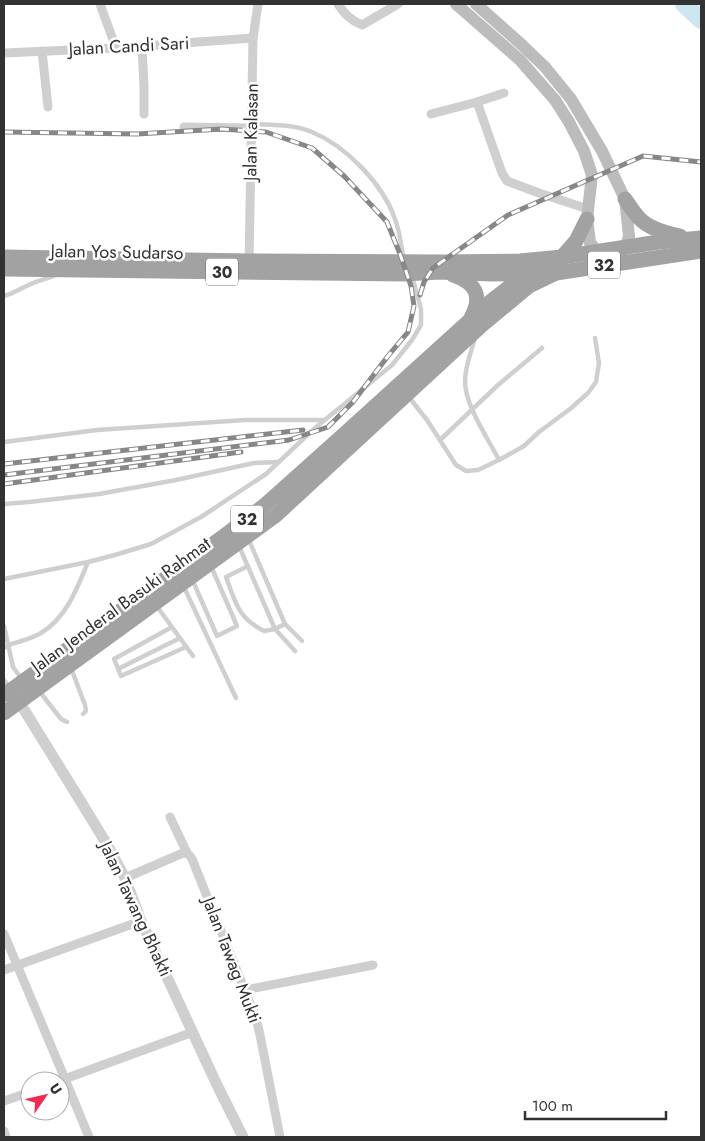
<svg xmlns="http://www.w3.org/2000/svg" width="705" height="1141" viewBox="0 0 705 1141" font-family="Jost,sans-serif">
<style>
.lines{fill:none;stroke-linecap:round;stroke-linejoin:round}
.river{stroke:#cce7f0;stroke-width:18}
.service{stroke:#cfcfcf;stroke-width:4.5}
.minor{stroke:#cfcfcf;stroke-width:9}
.tertiary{stroke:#cfcfcf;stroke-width:11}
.secondary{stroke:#bcbcbc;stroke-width:12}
.trunk{stroke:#a2a2a2;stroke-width:15}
.rail-casing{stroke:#878787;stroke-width:5}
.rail{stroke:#fff;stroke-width:3;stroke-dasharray:9;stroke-linecap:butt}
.labels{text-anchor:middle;stroke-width:5;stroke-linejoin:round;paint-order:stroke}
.shield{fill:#fff;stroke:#707070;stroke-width:1}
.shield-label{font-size:16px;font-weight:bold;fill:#323232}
.street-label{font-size:18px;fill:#323232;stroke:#fff}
</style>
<rect width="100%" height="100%" fill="#fff"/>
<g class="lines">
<polyline class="river" points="684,4 701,20"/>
<g class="service">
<path d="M252,124C272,125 294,124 312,132C346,146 383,184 395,219C400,232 401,246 404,260"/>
<path d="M4,296C15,293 21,288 31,284C39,280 48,279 55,275"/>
<path d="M475,338C471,352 465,367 465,381C465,406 488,438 499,460"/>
<polyline points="408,396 427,420 456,465 466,471 478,470 499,460 524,446 539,432 570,409 588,393 596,382 599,363 595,338"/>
<polyline points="440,440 498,385 542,348"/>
<polyline points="4,442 97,430 245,420 324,420"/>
<polyline points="4,504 29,502 99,494 176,480 254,463 278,462"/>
<polyline points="239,546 275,629 285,624 248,538"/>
<path d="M248,566L226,577C236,603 237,617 264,631L275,629L295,651"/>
<polyline points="4,579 88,562 115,555 151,544 201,517 266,474 315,428 392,365 412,340 421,325 421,309 412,276"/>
<polyline points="192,579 217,636 237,626 211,566"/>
<polyline points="183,585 236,698"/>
<polyline points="156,605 193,656"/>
<polyline points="285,624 302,641"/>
<polyline points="4,626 13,667 21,678"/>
<polyline points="172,627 114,659 121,676 186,647"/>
<path d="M4,648L8,645C18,642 31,639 41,633C66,618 77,589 88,562"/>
<polyline points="71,668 85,705 86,711 83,714"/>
<polyline points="118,669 180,638"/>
<polyline points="4,680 10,688"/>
<polyline points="40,692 61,719 67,722"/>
</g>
<g class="minor">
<polyline points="100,4 116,48"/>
<path d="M338,4C345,15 351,20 362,25L398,4"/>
<polyline points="142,47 144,86 144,114"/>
<polyline points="42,51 48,107"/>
<polyline points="4,53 116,48 253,38"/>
<polyline points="477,102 502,173 507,181 539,193 588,209"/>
<polyline points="431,114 477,102 504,93"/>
<polyline points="184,127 252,128"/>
<polyline points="249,264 253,38 258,4"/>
<polyline points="170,817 187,853"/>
<path d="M125,878L183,853C188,853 190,855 192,859L256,1018L260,1035L280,1137"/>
<polyline points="4,934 65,1079 89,1137"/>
<polyline points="4,970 141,921"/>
<polyline points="245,990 373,965"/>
<polyline points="59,1081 193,1032"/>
<polyline points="4,1101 30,1092"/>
<polyline points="4,1131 6,1137"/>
</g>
<polyline class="tertiary" points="15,695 78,797 108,846 125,878 141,921 217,1085 243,1137"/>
<g class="secondary">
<polyline points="456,4 520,60 555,100 569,122 584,151 592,175 587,219 589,234 590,243 603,258"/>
<polyline points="476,4 522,45 545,67 571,99 602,151 625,199 629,236 626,247 621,254"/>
</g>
<g class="trunk">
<path d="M625,199C630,206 634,213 640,219C650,229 665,233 680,236"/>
<polyline points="4,257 249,261 442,262 520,261 562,257 659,242 701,238"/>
<polyline points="4,269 404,274 440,272 491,274 556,273 701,251"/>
<path d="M453,275C476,283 483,296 471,318"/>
<polyline points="4,695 224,536 265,505 341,437 490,302 517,281 562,257 576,241 587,219"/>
<polyline points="4,713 275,516 482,325 529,286 556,273"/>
</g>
<defs>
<g id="rail">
<polyline points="4,132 137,134 222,129 266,132 312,148 344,176 387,222 400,254 411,286 414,306 408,332 388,356 353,402 328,427 289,440 4,475"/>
<polyline points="420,295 424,282 433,268 508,215 643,156 701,162"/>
<polyline points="4,464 303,430"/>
<polyline points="4,484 241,452"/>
</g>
</defs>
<use href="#rail" class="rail-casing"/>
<use href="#rail" class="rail"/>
</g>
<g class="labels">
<g class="shield">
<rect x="588" y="251.5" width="32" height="27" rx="4"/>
<rect x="206" y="258.5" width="32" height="27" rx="4"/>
<rect x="231" y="505.5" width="32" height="27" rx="4"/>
</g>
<g class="shield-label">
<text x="604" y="271">32</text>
<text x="222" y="278">30</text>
<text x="247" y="525">32</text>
</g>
<g class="street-label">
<text transform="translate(129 46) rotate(-3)" y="6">Jalan Candi Sari</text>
<text transform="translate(251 132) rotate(-89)" y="6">Jalan Kalasan</text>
<text transform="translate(117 252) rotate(1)" y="6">Jalan Yos Sudarso</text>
<text transform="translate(121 605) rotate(-36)" y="6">Jalan Jenderal Basuki Rahmat</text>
<text transform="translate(136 909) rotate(65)" y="6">Jalan Tawang Bhakti</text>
<text transform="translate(232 960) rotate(69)" y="6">Jalan Tawag Mukti</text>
</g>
</g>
<rect width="705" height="1141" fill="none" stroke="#323232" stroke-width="10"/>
<g transform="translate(45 1096) rotate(56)"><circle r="24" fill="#ffffff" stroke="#adadad"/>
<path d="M0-4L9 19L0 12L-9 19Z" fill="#f32b54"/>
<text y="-8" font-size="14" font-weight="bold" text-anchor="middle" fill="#323232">U</text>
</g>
<path d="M525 1111v8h141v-8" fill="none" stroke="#323232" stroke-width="2.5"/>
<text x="532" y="1111" font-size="15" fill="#323232" stroke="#ffffff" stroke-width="4" paint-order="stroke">100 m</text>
</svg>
